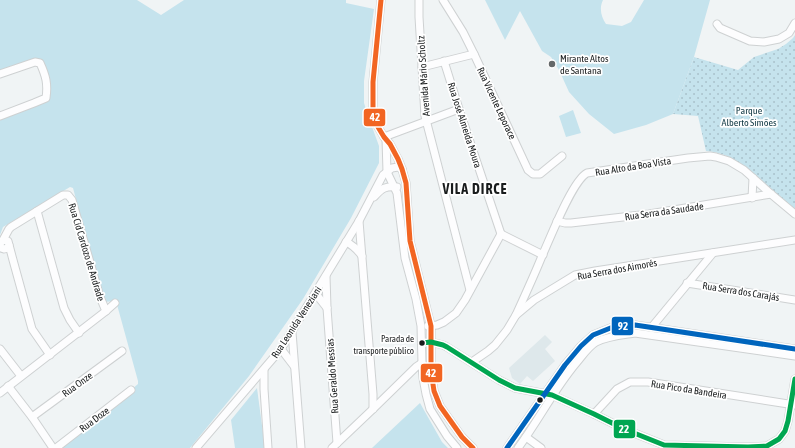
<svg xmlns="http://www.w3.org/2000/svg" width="795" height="448" viewBox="0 0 795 448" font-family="'Asap Condensed',sans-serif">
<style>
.built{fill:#dee8eb}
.grass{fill:#c5e3ed}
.park{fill:url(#park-dots)}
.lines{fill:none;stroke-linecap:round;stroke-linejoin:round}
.minor-casing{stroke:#ced1d2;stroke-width:9}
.minor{stroke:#fdfdfe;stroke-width:7}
.bus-1-casing{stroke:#fff;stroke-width:8}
.bus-2-casing{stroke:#fff;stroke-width:8}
.bus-3-casing{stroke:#fff;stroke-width:8}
.bus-1{stroke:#f26522;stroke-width:5}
.bus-2{stroke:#00a651;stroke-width:5}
.bus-3{stroke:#0065bd;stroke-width:5}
.poi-dot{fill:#646869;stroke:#fff;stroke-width:1.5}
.bus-dot{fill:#191c1d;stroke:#fff;stroke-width:1.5}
.labels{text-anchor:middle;stroke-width:3.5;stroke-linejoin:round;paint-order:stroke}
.bus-label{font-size:9px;fill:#191c1d;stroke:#fff;text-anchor:end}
.poi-label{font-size:10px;fill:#191c1d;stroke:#fff;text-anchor:start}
.street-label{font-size:10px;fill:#191c1d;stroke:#fff}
.park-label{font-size:10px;fill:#113944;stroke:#fff}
.district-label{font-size:14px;font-weight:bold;letter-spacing:1px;fill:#191c1d;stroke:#fff}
.line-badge{stroke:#fff;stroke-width:1.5}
.badge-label{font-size:11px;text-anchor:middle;font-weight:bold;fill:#fff}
</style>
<defs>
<pattern id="park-dots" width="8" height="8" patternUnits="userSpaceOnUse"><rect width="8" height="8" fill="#c5e3ed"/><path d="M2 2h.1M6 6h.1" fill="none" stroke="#a9c2cb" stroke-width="1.8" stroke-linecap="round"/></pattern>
</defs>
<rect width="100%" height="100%" fill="#f0f4f5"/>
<polygon class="built" points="545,335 552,342 545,349 555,361 533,381 527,376 520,384 512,378 509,368"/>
<g class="grass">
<path d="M0,0H137L161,15L184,0H346V3L374,9L364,81V103L371,124L379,146V163L351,218L303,299L249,376L190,448H62L138,384V381L116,301L103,302L73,188L70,187L3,227L0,235V118L34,107L49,101C52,83 49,77 42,61L34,60L0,70Z"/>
<path d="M485,0H603C599,8 601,17 606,24L622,26L631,22L644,0H710L694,57L673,114L646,125L614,134L589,114L569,92L559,70L551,57L542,51L520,11L505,40Z"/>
<polygon points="573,110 581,133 566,137 559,116"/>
<polygon points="257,388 265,448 235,448 231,420"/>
<polygon points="420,403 442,442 448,448 372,448"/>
</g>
<path class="park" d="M795,35V210C786,201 776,194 766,186C746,169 734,153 706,151L698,116L673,114L694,57L738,70L754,57L778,49L786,44L793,38Z"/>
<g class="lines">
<defs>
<g id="minor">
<polyline points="381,0 373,82 373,112 378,127 384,137 390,144 398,159 402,169 406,183 410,241 431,326 431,371 434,391 440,406 462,437 473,448"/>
<polyline points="419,0 419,17 425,116 470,290"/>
<polyline points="443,0 463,32 474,54 528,170 533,174 540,174 562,156"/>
<polyline points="717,24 720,28 750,41 764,42 779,39 789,33 795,23"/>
<polyline points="444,61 459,109 501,234"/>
<polyline points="422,67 474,54"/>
<path d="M0,74L35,62L40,63C46,76 48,84 46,98L34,103L0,116"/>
<polyline points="384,137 459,109"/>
<polyline points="386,139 387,172 397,193 405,258 416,299 421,326 422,363 423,378 426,394 430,409 447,436 457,448"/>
<path d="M374,197C382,188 385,186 397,187"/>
<polyline points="752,198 753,178"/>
<polyline points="37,211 64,308 70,320 79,333"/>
<polyline points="359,221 373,394 373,409"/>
<polyline points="557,221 565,223 571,223 649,214 771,194"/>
<polyline points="501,234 543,255"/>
<polyline points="3,240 9,229 11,227 63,195 68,195 72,200 100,297 106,311"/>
<path d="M346,242C353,245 357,249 362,256"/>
<polyline points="0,244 2,241 5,240 8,241 9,245 8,248 4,249 1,248 0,245"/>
<polyline points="9,245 13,260 32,329 50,355"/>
<polyline points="326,276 327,308 337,443"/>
<polyline points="687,283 795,300"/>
<polyline points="316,294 327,308"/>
<path d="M516,315C525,295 534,276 542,256C550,239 572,181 587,173L688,158L710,156L716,157L729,161L744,170L771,194L795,214"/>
<polyline points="428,326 437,325 444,322 456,313 465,300 501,234"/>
<polyline points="651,328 713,253"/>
<polyline points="292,332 301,448"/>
<polyline points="422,343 431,342 443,345 447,347 499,380 515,388 552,395 594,414 624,429 664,445 748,447 767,446 779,439 785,431 788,421 795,379"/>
<polyline points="0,349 21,376"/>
<polyline points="281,349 294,366"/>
<polyline points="472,362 488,351 495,345 507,330 516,315 534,300 575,275 595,271 795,240"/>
<polyline points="264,370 264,389 268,448"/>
<polyline points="8,386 32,417 53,448"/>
<polyline points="0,393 106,311 115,303"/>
<polyline points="594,414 617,389 630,382 648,382 795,405"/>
<polyline points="32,417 122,351"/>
<polyline points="526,437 541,448"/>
<polyline points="56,448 131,390"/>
<polyline points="196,448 281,349 359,221 383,175 392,168 398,167 402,169"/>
<polyline points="332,448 373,409 416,367 422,363"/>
<polyline points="507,448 565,365 581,346 593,335 613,327 635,325 795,349"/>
<path d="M518,448C539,420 554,389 577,362C583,355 588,347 596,342C608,336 622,335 635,333L795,356"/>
</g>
</defs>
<use href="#minor" class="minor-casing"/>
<use href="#minor" class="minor"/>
<defs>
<polyline id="bus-1" points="381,0 373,82 373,112 378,127 384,137 390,144 398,159 402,169 406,183 410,241 431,326 431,371 434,391 440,406 462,437 473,448"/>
<polyline id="bus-2" points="422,343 431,342 443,345 447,347 499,380 515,388 552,395 594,414 624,429 664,445 748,447 767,446 779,439 785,431 788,421 795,379"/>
<polyline id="bus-3" points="507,448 565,365 581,346 593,335 613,327 635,325 795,349"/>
</defs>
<use href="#bus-1" class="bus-1-casing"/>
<use href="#bus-2" class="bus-2-casing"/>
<use href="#bus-3" class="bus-3-casing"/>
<use href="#bus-1" class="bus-1"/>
<use href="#bus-2" class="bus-2"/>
<use href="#bus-3" class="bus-3"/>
</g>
<circle class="poi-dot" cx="552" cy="64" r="4"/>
<g class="bus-dot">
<circle cx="422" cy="343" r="3.5"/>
<circle cx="540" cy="400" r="3.5"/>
</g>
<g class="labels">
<g class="bus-label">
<text x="414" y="342">Parada de<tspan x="414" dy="12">transporte público</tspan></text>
</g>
<g class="poi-label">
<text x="560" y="62">Mirante Altos<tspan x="560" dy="12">de Santana</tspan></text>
</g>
<g class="street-label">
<text transform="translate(423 76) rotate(-94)" y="4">Avenida Mário Scholtz</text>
<text transform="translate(497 103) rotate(65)" y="4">Rua Vicente Leporace</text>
<text transform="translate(465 125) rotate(72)" y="4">Rua José Almeida Moura</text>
<text transform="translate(633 166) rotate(-9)" y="4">Rua Alto da Boa Vista</text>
<text transform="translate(664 211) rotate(-8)" y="4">Rua Serra da Saudade</text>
<text transform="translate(87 252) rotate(73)" y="4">Rua Cid Cardozo de Andrade</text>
<text transform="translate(617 269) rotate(-10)" y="4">Rua Serra dos Aimorés</text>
<text transform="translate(741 291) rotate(9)" y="4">Rua Serra dos Carajás</text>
<text transform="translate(296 322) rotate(-57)" y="4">Rua Leonida Veneziani</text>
<text transform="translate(332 376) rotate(-94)" y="4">Rua Geraldo Messias</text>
<text transform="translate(77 384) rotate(-36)" y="4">Rua Onze</text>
<text transform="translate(689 389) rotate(9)" y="4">Rua Pico da Bandeira</text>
<text transform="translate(94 419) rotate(-37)" y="4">Rua Doze</text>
</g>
<g class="park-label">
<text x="749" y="114">Parque<tspan x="749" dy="12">Alberto Simões</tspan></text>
</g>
<g class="district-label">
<text x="475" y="194">VILA DIRCE</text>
</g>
</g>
<g class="line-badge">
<rect x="363" y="108" width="23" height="19" rx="4" fill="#f26522"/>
<rect x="611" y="316" width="23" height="20" rx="4" fill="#0065bd"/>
<rect x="420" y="363" width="23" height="20" rx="4" fill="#f26522"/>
<rect x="613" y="419" width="23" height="20" rx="4" fill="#00a651"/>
</g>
<g class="badge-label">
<text x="375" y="121">42</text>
<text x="623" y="330">92</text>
<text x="431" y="377">42</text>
<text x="624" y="433">22</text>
</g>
</svg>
